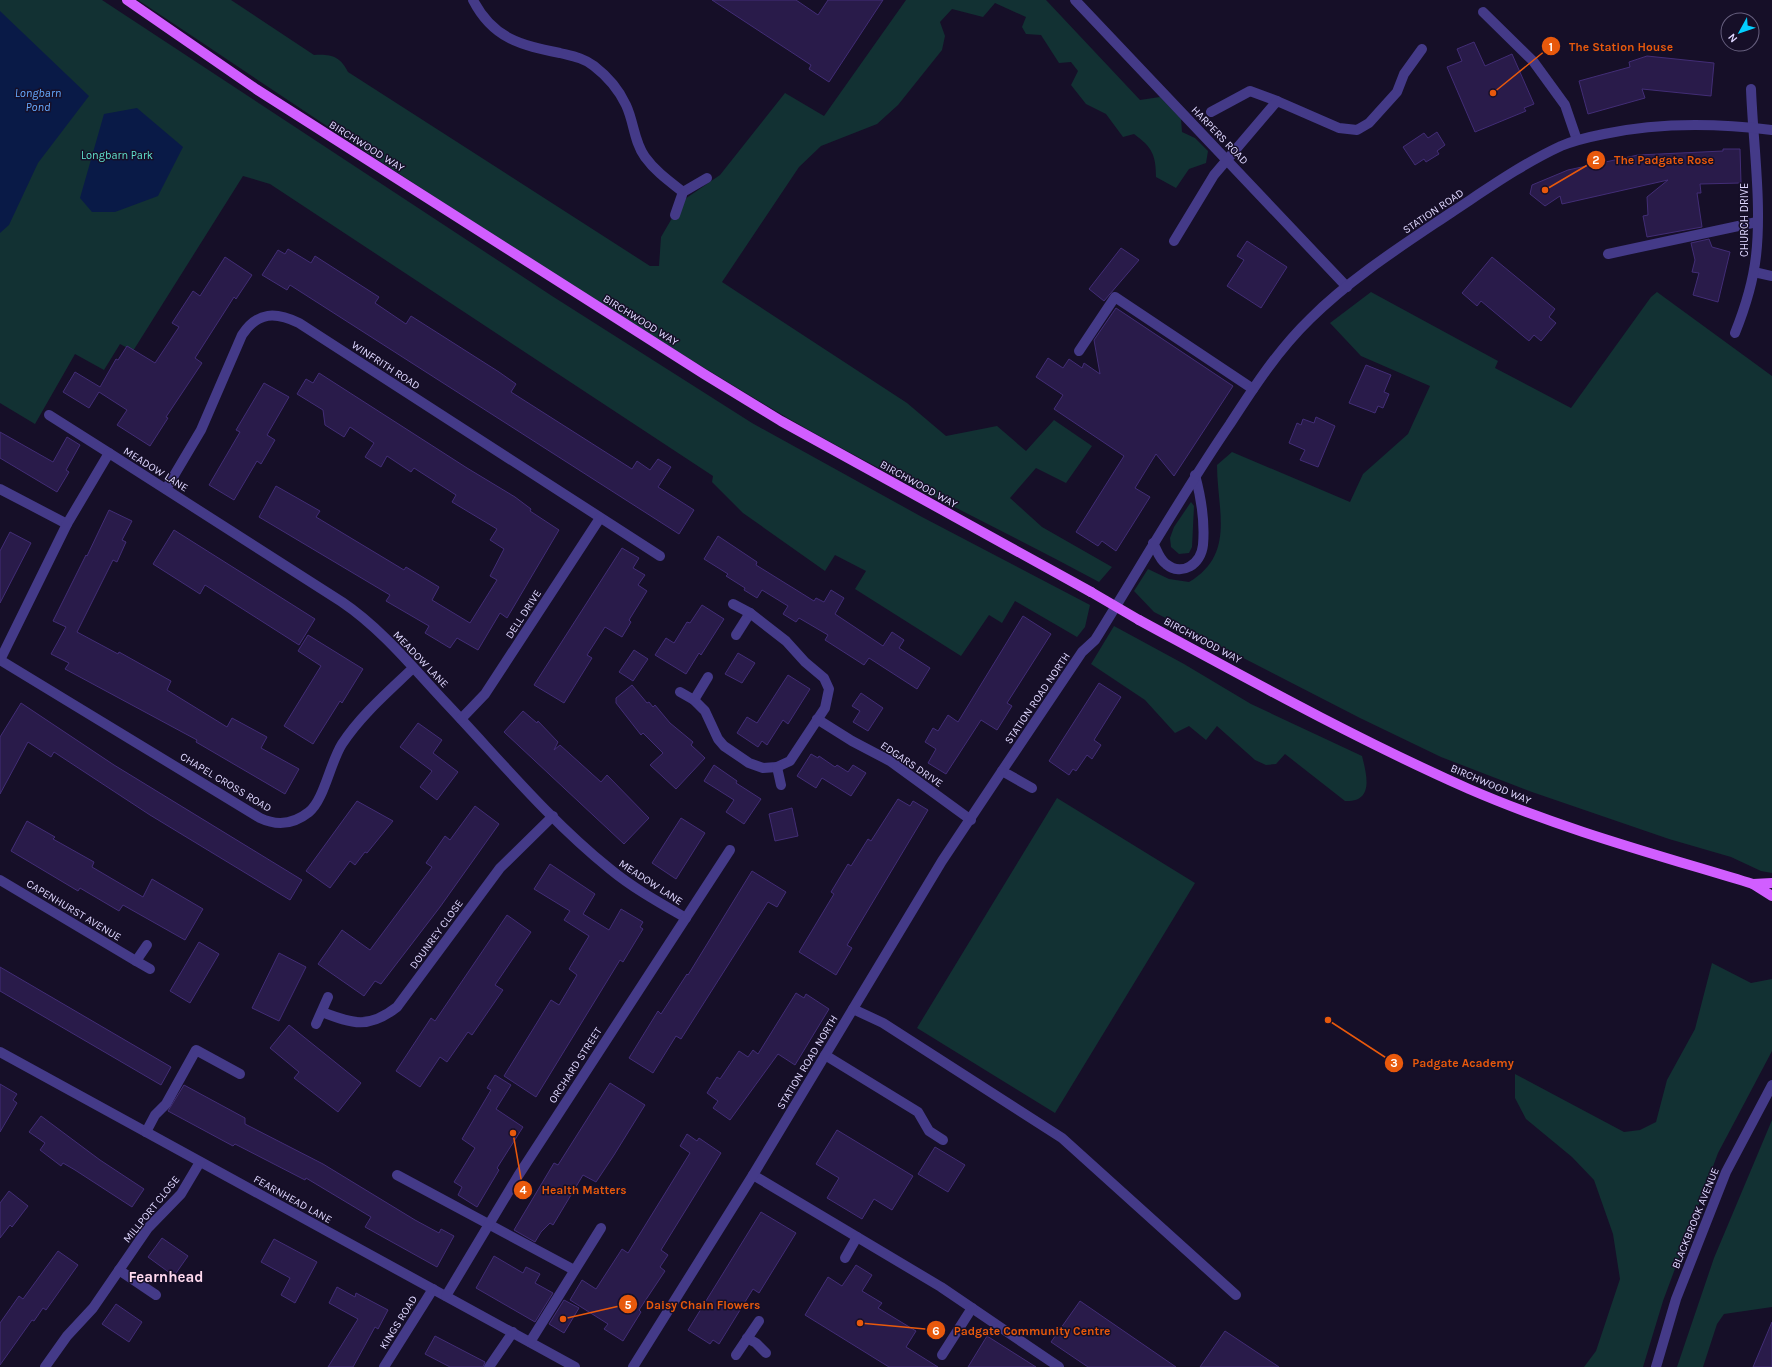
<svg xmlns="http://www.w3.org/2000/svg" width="1772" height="1367" viewBox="0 0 1772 1367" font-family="Karla,sans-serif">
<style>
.green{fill:#123133}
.water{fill:#091a47}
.building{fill:#291b4a;stroke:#422d76}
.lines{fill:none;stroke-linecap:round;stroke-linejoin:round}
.minor{stroke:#443a88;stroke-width:10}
.major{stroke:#d15eff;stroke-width:10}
.major-bridge{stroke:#d15eff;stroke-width:10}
.labels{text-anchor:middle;stroke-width:3;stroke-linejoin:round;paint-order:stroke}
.street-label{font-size:11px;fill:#dfd7ff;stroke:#160f28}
.park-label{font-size:11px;fill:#60e2cd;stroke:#160f28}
.water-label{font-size:12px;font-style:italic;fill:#65aaff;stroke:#160f28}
.district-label{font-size:15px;font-weight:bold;fill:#ffd9ee;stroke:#160f28}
.leader{fill:none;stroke:#e8590c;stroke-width:1.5}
.callout-dot{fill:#e8590c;stroke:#160f28;stroke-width:1.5}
.mark-label{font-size:12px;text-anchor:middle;font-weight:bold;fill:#fff}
.callout-label{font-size:12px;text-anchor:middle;font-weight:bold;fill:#e8590c;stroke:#160f28;stroke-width:3;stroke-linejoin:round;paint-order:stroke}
</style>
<rect width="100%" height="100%" fill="#160f28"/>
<g class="green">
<polygon points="0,0 102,0 552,296 752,423 922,517 1090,605 1085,627 1077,637 1015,601 1002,623 989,615 961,656 855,589 866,571 835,555 825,571 743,513 712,482 713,476 270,184 243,176 133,351 120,344 104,370 75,354 35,424 0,403"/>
<path d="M138,0H231L314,55C331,54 340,56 348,72L650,266H659L661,237L682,201L720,175L785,93L824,116L906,0H1046L1140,100L1160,97L1181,119L1182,132L1195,138L1208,151L1206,163L1189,169L1176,188L1156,177C1156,155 1152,147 1134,134L1123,137L1106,114L1086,104L1071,85L1078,71L1071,62L1059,63L1041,35L1026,34L1022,27L1026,17L995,3L983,17L952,9L940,22L945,36L942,50L898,105L877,124L821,146L799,167L722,282L907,403L946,436L997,426L1026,451L1054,420L1092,446L1066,483L1036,468L1010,498L1042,527L1112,567L1099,582C988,522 873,469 764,404C551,277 345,138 138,0Z"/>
<path d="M1371,292L1498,361L1495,368L1571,408L1651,297L1657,292L1772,376V873L1761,871L1731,857L1669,839L1532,792L1441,757L1360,718L1154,612L1134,591L1148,569L1169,579L1189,582C1236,554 1217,510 1217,465L1232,452L1350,502L1363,474L1408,434L1430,386L1361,356L1330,323Z"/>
<polygon points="1191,502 1194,506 1192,547 1189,553 1179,554 1171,547 1170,538 1174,527"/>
<path d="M1114,626L1184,664L1251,704L1362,756C1367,776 1374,802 1345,801L1285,754L1276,764L1266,765L1255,760L1217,726L1206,740L1189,726L1175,733L1145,700L1091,664Z"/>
<polygon points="1057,798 1195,883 1055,1113 917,1028"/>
<polygon points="1712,963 1751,983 1772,979 1772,1051 1718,1153 1663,1301 1643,1367 1584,1367 1596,1351 1620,1279 1613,1234 1594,1180 1572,1157 1526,1119 1515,1098 1515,1074 1624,1132 1640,1130 1656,1122 1667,1080 1695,1029"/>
<polygon points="1772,1120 1772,1307 1724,1314 1717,1324 1703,1367 1677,1367 1714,1258"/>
</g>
<g class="water">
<polygon points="0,11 89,96 38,163 9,225 0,233"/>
<polygon points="137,108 183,147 158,196 115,212 92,212 80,198 104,114"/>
</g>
<g class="building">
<polygon points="712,0 796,0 818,15 828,0 883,0 829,82 809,69 811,65"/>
<polygon points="1474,42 1485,66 1512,54 1534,104 1524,108 1526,111 1475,132 1447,67 1462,61 1457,49"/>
<polygon points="1647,56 1714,63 1711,96 1642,89 1645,98 1588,114 1579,81 1630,67 1629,62"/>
<polygon points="1437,132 1445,145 1437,151 1439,154 1426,162 1424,159 1415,165 1403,147 1424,133 1428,138"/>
<polygon points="1723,149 1740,149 1741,183 1700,184 1701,193 1697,193 1702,227 1647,237 1643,216 1648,215 1647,197 1668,180 1562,204 1560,196 1545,206 1530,194 1532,185 1568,170 1638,155 1723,151"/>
<polygon points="1709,239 1712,247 1730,252 1718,302 1693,295 1699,273 1692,272 1695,260 1691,243"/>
<polygon points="1247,241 1287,267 1261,308 1227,286 1244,260 1237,256"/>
<polygon points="1121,248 1139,260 1104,301 1089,289"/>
<polygon points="288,249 311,263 315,256 379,297 375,303 406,324 411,316 499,372 516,384 511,392 632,469 637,461 650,470 658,459 671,467 658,487 694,510 679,534 290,285 287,290 262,275 278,250 285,254"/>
<polygon points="225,257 252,275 236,299 234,297 195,358 202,363 166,417 168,418 150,446 117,425 127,410 99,392 89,408 63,392 75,372 100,387 116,359 118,360 127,346 155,363 179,327 172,323 193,291 200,296"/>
<polygon points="1492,257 1555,309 1549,317 1556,323 1541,341 1534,335 1529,341 1481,301 1477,306 1462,293"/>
<polygon points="1116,308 1233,386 1174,476 1156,454 1135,488 1150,497 1116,551 1102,541 1098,546 1076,532 1124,456 1054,409 1063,395 1036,377 1048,358 1063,368 1069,359 1082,368 1084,363 1100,374 1094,340"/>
<polygon points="1366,365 1391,375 1384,392 1389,394 1383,408 1378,406 1375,413 1349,403"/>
<polygon points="319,373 467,468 515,497 531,509 530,511 559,530 507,618 500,613 478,650 457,638 450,648 425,633 429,626 386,601 390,595 259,517 276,486 320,511 316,517 404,570 406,567 439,587 432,600 470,623 497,580 490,576 504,549 490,540 497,529 452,502 456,495 414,468 411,472 387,456 381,467 365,457 374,443 350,427 344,437 325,425 323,410 297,394 306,379 313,383"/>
<polygon points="264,383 289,397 267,435 275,440 261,464 257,461 234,500 209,485 240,432 236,430"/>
<polygon points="1316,417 1335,426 1318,467 1300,460 1305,450 1289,443 1297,423 1301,425 1303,419 1314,423"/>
<polygon points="0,432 53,462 67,437 80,445 66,470 69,472 57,492 0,458"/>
<polygon points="109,510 132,521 122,540 126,542 117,562 113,560 77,632 118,654 119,652 171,681 167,690 227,727 232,718 267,737 261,748 299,769 285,794 196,742 197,740 65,669 69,663 51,654 66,627 53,621 86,555 87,556"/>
<polygon points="174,530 315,619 299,645 205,585 200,594 153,564"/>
<polygon points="10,532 31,543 0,603 0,551"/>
<polygon points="718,536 757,562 756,565 814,601 816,598 824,602 831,590 844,598 835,614 883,646 892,632 904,640 899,648 930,668 917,689 869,658 864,665 825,640 828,635 799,618 796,622 783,614 788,606 762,590 757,598 744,590 745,588 726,576 728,574 704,559"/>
<polygon points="622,548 639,558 633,568 645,575 638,585 647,591 629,620 631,622 622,637 605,627 587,655 592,658 564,703 534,685"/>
<polygon points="702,605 724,619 701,655 699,653 686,674 655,655 666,638 674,643 687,622 690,623"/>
<polygon points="1023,616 1051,634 1007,703 1012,706 997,730 981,720 946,774 928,763 936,749 925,742 933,728 938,731 948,715 958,722"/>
<polygon points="308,635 363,669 342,703 340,701 313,744 284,726 321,666 298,651"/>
<polygon points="634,650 648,659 633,681 619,672"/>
<polygon points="738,653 755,663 742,683 725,674"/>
<polygon points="788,675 810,689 788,724 783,720 767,745 762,741 758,747 737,733 747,717 757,723"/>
<polygon points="1099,683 1121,697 1094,740 1101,745 1092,759 1087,755 1076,771 1073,769 1069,775 1049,761"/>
<polygon points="632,685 647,703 649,702 653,707 655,705 670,723 693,742 691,745 705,758 676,789 650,765 663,753 643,733 641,735 616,703 616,698"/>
<polygon points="861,693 883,708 868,731 853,722 860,711 852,706"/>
<polygon points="21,703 114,765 302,880 290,900 150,815 54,752 51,757 28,742 0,794 0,737"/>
<polygon points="523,711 537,723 538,721 558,742 554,750 560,745 601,782 607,775 649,818 624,844 504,732"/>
<polygon points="418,723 442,740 433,753 458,772 437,800 420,787 432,771 400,747"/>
<polygon points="811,754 818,758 819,756 835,767 837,765 848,772 853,765 866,773 851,796 822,778 816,788 797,776"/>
<polygon points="714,765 737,781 736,783 761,799 744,824 726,812 734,800 704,781"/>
<polygon points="898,799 910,806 913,801 928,810 847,945 852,948 836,975 799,952 834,894 831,892 848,864 851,866 868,839 871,841"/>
<polygon points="357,801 393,821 367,853 365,852 355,865 350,861 330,888 306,871"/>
<polygon points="475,806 499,824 440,907 381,984 375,981 364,996 318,964 342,930 370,950 432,867 426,863 445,836 450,840"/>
<polygon points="792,808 798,836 775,841 769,814"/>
<polygon points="681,818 705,833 676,879 652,863"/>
<polygon points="27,821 55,837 53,839 94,862 92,867 143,897 152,879 203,909 185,940 123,905 119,911 80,888 78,891 11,851"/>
<polygon points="550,864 595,894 583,914 609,930 621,909 643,922 640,927 643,929 623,962 620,960 536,1097 504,1076 551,1000 559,1005 577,975 569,969 589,936 564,920 570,911 534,889"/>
<polygon points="752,871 786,892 777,907 768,902 681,1039 676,1036 653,1073 629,1058 658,1011 661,1014 687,974 688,975"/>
<polygon points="507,915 531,932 495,985 503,990 472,1035 468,1032 447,1062 440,1057 420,1087 396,1071 431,1018 435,1021"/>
<polygon points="199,942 219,954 190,1003 170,991"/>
<polygon points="279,953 306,967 279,1021 252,1008"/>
<polygon points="0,967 171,1067 161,1085 0,991"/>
<polygon points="796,993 804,998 806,994 829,1009 795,1065 778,1054 730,1120 713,1108 718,1101 707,1093 717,1077 720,1079 739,1051 748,1057 753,1050 758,1054"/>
<polygon points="289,1025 361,1083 338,1112 294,1078 299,1072 270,1048"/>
<polygon points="495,1075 511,1085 496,1109 523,1127 497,1168 499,1170 477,1207 458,1195 462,1187 454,1182 475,1148 462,1139 491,1090 487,1088"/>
<polygon points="610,1083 645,1105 614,1155 596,1182 583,1175 553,1225 550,1223 541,1232 535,1242 514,1230 554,1163 558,1165"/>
<polygon points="0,1084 17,1094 13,1100 17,1103 0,1132"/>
<polygon points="184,1085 245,1118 245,1124 323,1164 415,1220 439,1233 441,1229 454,1236 437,1267 365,1227 371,1217 306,1178 305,1180 235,1144 233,1146 168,1111"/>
<polygon points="41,1116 100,1160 144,1189 132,1207 75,1170 63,1163 61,1166 40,1150 45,1143 29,1132"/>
<polygon points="837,1130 913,1176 892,1210 874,1199 862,1219 827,1198 839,1178 816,1164"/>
<polygon points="687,1134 697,1141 699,1138 721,1153 661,1250 668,1255 660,1267 665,1271 639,1310 641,1312 623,1341 604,1329 608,1324 570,1300 582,1280 596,1289 622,1249 628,1253 690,1153 680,1146"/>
<polygon points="935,1147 965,1165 948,1192 918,1174"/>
<polygon points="9,1191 28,1206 12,1227 10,1225 0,1238 0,1203"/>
<polygon points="761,1212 796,1233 759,1293 753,1289 719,1344 713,1340 710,1344 688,1330"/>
<polygon points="162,1238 188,1256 174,1276 148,1257"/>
<polygon points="274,1239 317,1262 295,1303 281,1295 290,1278 261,1262"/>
<polygon points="58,1251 78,1265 46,1310 43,1308 34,1321 32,1320 0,1365 0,1323 19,1296 23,1299"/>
<polygon points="494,1256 523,1273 526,1267 540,1274 535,1283 553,1293 535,1322 476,1288"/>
<polygon points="856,1265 872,1275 862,1291 882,1303 878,1308 916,1331 906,1347 938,1367 889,1367 805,1315 828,1277 842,1286"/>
<polygon points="337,1287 355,1297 356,1293 388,1310 378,1329 375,1327 353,1367 328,1367 358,1319 329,1303"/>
<polygon points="564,1300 579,1308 564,1333 549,1324"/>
<polygon points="1080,1301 1176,1367 1088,1367 1051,1342"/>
<polygon points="116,1304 142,1322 129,1342 102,1324"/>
<polygon points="1772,1322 1772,1367 1753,1367"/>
<polygon points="1225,1331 1279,1367 1200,1367"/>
<polygon points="435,1336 485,1362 483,1367 450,1367 425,1354"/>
<polygon points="987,1336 1036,1367 968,1367"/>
</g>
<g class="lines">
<g class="minor">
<path d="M473,0C493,39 521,45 560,53C572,56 584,58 594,66C607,76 619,90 626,105C634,122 634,142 645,157C655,171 669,181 683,192"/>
<polyline points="1075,0 1347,287"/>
<polyline points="1483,12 1533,61 1565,105 1577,140"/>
<polyline points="1211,112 1250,91 1277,101"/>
<polyline points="675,215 683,192 707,178"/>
<polyline points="1174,241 1214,175 1277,101 1339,128 1357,130 1369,123 1397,92 1404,74 1422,49"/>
<polyline points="1608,254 1757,222"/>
<polyline points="1754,272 1772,276"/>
<path d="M1735,333C1745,308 1753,283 1756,256C1762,204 1753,142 1751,89"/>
<polyline points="1079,351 1115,297 1253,389"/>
<polyline points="49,415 109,453"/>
<polyline points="0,489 67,524"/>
<path d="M166,489L201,430L242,335C258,311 276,312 299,323L660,556"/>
<path d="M1153,543C1157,550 1159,559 1166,564C1182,577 1201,564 1203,545C1205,522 1201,497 1195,475"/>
<polyline points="736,635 750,613"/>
<path d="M413,668C388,692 361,715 342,744C330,763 324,800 309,812C294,824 277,826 260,818L0,660L67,524L109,453L342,602C382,629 414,669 446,703C499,759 549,820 610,869C633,888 660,903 686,918"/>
<polyline points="680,692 694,700 705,711 718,739 724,746 749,763 763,768 777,767 790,761 825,708 829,689 824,678 805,662 786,641 750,613 733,604"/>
<polyline points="694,700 708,677"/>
<polyline points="461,719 485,694 600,518"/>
<polyline points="817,719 852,741 890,761 971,820"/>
<polyline points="777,767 781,785"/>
<path d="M1032,788L1002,771L1082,652L1095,640C1140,568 1182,494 1230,424C1254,387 1278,350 1310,319C1351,278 1403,245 1452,212C1487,189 1522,164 1561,146C1575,140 1589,137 1604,134C1660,122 1716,123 1772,130"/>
<polyline points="0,880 136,961"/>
<polyline points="147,945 136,961 150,969"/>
<polyline points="853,1009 883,1023 1062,1138 1236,1295"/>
<path d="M322,1012C353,1024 369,1029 397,1007L500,868L553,816"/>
<polyline points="316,1024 328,997"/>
<polyline points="0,1052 575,1367"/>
<polyline points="825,1055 918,1112 929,1131 943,1140"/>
<polyline points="146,1132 155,1115 166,1104 196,1050 240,1074"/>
<polyline points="397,1175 574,1270"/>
<polyline points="753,1175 941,1287 1059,1367"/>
<polyline points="845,1258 857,1237"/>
<polyline points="119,1270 156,1295"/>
<polyline points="446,1296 518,1176 730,850"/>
<polyline points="747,1338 756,1343 766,1353"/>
<polyline points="530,1342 601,1228"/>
<polyline points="736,1355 759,1321"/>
<polyline points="942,1355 972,1308"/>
<polyline points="45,1367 67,1336 93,1308 148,1228 181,1194 200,1162"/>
<polyline points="384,1367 433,1289"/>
<polyline points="489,1367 513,1332"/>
<polyline points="633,1367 753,1175 942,861 1002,771"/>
<polyline points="1656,1367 1676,1299 1726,1172 1772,1085"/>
</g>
<g class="major">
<polyline points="127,0 256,89 704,374 781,421 1091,592"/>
<path d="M1139,620C1248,679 1356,739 1469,789C1561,829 1658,855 1753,884L1772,896"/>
<polyline points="1753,884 1772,883"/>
</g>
<polyline class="major-bridge" points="1091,592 1139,620"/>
</g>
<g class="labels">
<g class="street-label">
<text transform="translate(1220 135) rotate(46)" y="4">HARPERS ROAD</text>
<text transform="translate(367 146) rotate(32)" y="4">BIRCHWOOD WAY</text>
<text transform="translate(1433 211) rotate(-34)" y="4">STATION ROAD</text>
<text transform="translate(1744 220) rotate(-90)" y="4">CHURCH DRIVE</text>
<text transform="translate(641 320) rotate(32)" y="4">BIRCHWOOD WAY</text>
<text transform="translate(386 365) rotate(33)" y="4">WINFRITH ROAD</text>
<text transform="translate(156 469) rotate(32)" y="4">MEADOW LANE</text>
<text transform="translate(919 484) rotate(29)" y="4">BIRCHWOOD WAY</text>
<text transform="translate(523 614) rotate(-57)" y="4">DELL DRIVE</text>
<text transform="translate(1203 640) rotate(28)" y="4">BIRCHWOOD WAY</text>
<text transform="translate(421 659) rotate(46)" y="4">MEADOW LANE</text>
<text transform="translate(1037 698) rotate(-56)" y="4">STATION ROAD NORTH</text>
<text transform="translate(912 764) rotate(34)" y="4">EDGARS DRIVE</text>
<text transform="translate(226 782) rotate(31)" y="4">CHAPEL CROSS ROAD</text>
<text transform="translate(1491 784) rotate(23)" y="4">BIRCHWOOD WAY</text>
<text transform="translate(651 882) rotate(33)" y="4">MEADOW LANE</text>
<text transform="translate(74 910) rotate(31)" y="4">CAPENHURST AVENUE</text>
<text transform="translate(436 934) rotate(-54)" y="4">DOUNREY CLOSE</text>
<text transform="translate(807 1062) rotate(-59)" y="4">STATION ROAD NORTH</text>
<text transform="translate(575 1065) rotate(-57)" y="4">ORCHARD STREET</text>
<text transform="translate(293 1199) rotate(29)" y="4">FEARNHEAD LANE</text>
<text transform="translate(151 1209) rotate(-51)" y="4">MILLPORT CLOSE</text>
<text transform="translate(1695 1218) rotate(-68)" y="4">BLACKBROOK AVENUE</text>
<text transform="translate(398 1322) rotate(-58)" y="4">KINGS ROAD</text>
</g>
<g class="park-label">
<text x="117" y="159">Longbarn Park</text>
</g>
<g class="water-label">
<text x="38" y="97">Longbarn<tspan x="38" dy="14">Pond</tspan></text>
</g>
<g class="district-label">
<text x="166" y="1282">Fearnhead</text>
</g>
</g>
<path class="leader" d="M1493 93L1551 46M1545 190L1596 160M1328 1020L1394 1063M513 1133L523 1190M563 1319L628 1304M860 1323L936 1330"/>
<g class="callout-dot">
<circle cx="1493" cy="93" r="4"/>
<circle cx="1545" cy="190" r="4"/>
<circle cx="1328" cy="1020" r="4"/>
<circle cx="513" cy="1133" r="4"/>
<circle cx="563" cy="1319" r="4"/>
<circle cx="860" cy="1323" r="4"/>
<circle cx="1551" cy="46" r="10"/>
<circle cx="1596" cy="160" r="10"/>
<circle cx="1394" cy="1063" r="10"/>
<circle cx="523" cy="1190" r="10"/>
<circle cx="628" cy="1304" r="10"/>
<circle cx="936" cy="1330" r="10"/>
</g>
<g class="mark-label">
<text x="1551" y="51">1</text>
<text x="1596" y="164">2</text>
<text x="1394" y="1067">3</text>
<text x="523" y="1194">4</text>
<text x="628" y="1309">5</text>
<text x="936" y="1335">6</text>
</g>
<g class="callout-label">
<text x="1621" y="51">The Station House</text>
<text x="1664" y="164">The Padgate Rose</text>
<text x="1463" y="1067">Padgate Academy</text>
<text x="584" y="1194">Health Matters</text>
<text x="703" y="1309">Daisy Chain Flowers</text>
<text x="1032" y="1335">Padgate Community Centre</text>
</g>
<g transform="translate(1740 32) rotate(230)"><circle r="19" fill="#160f28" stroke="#665f7e"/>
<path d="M0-3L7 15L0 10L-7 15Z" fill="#03cfff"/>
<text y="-6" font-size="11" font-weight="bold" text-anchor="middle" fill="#dfd7ff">N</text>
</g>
</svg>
